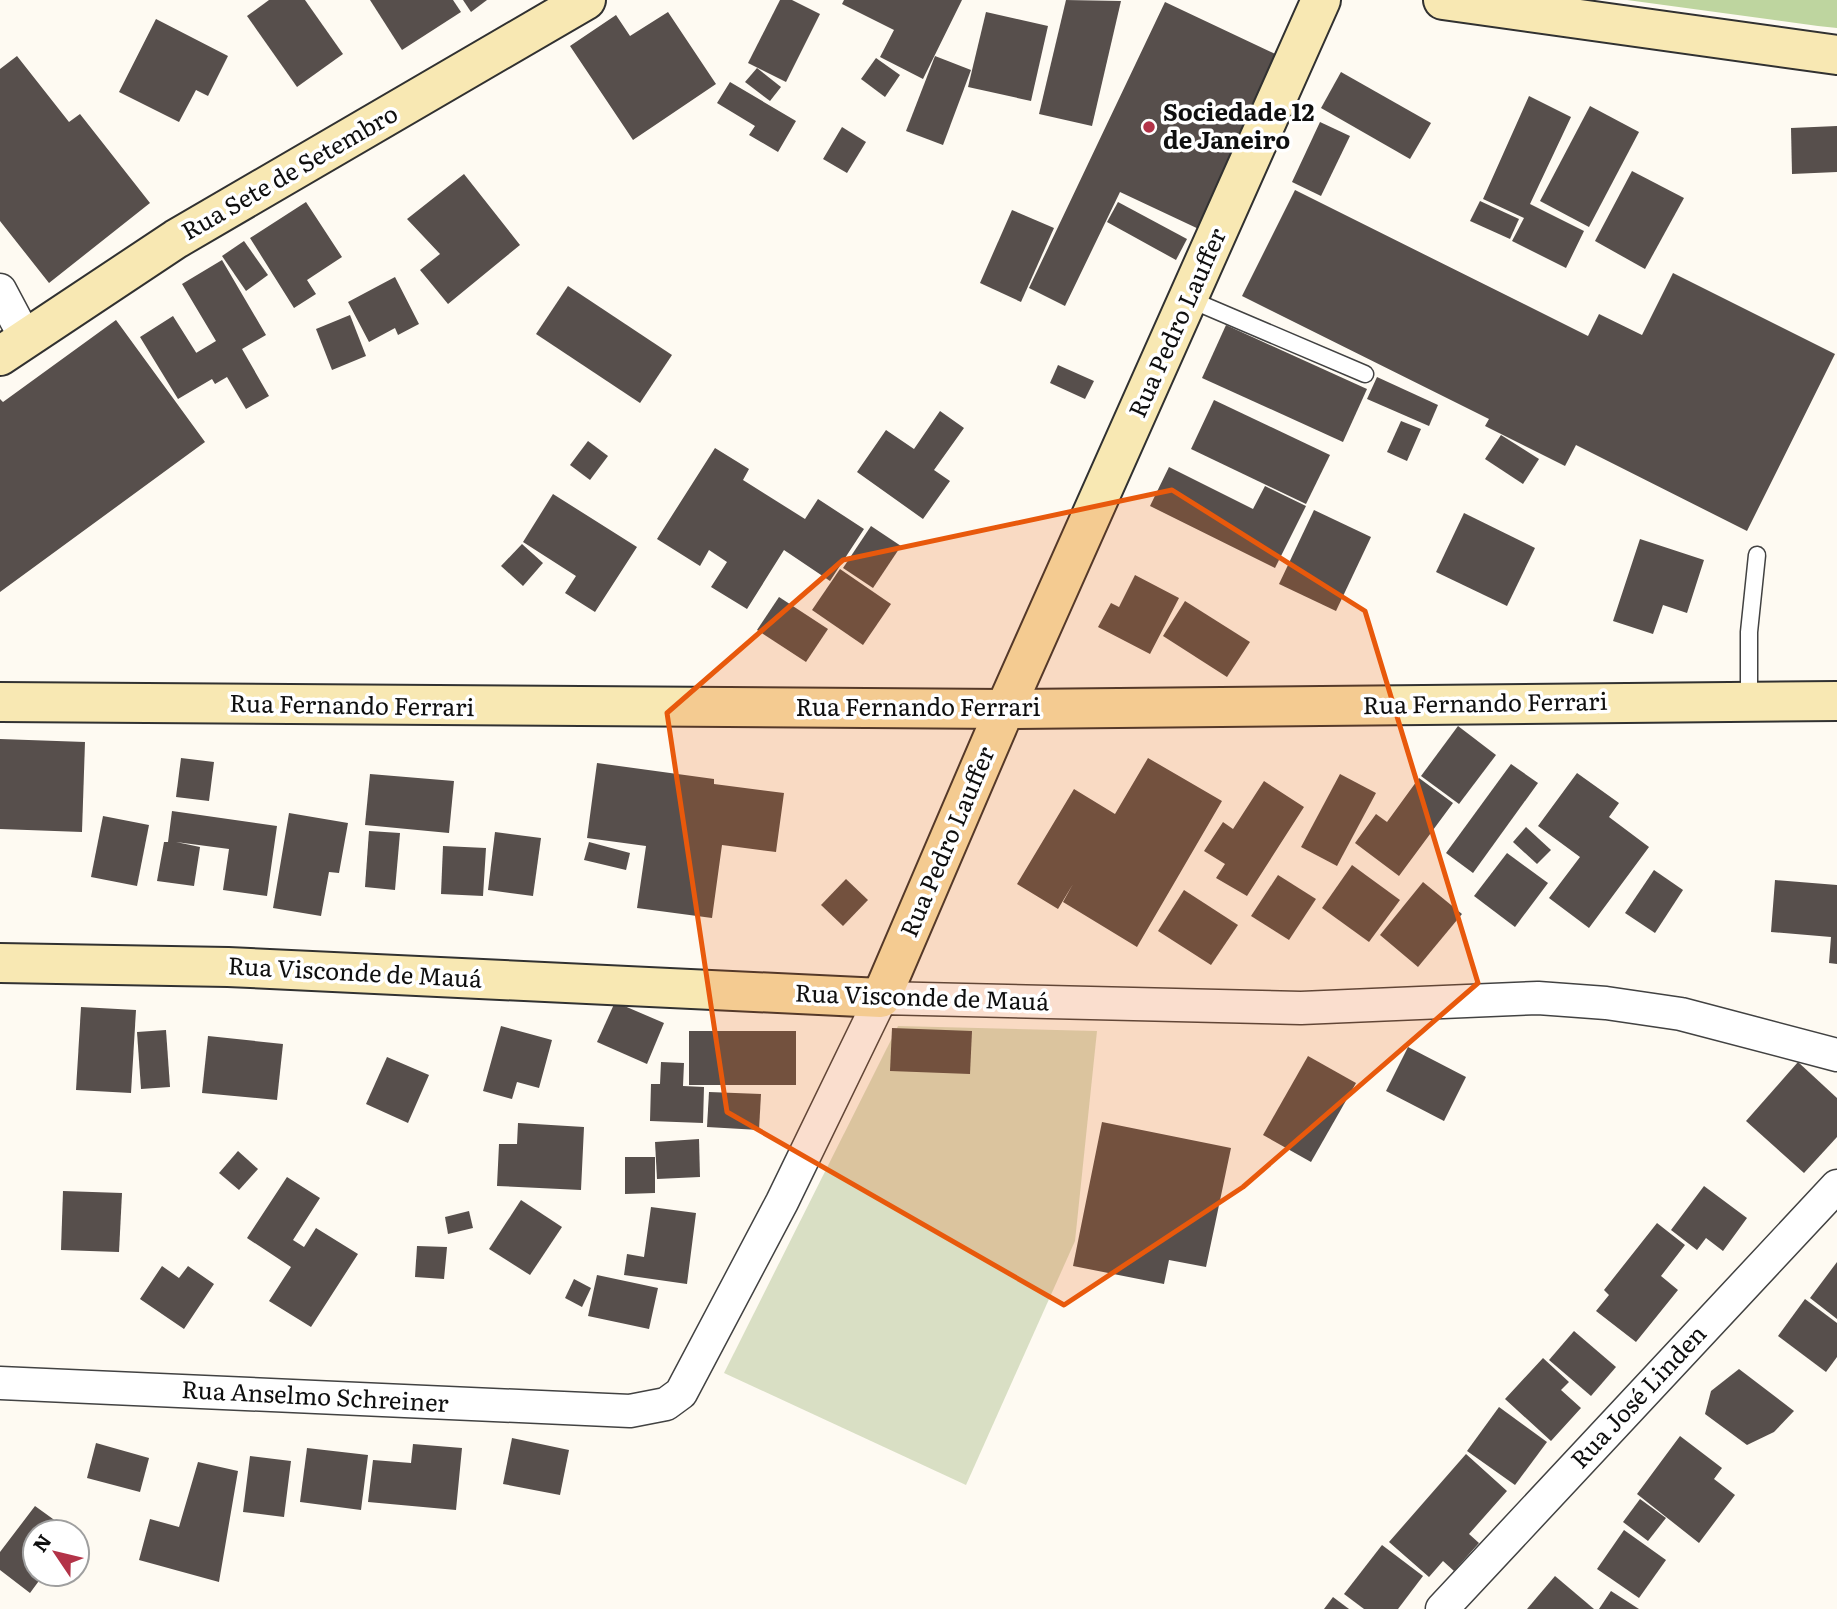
<svg xmlns="http://www.w3.org/2000/svg" width="1837" height="1609" viewBox="0 0 1837 1609" font-family="Literata,serif">
<style>
.forest{fill:#bed59f}
.cemetery{fill:#d9dfc4}
.building{fill:#574f4c}
.lines{fill:none;stroke-linecap:round;stroke-linejoin:round}
.lane-casing{stroke:#424242;stroke-width:19}
.street-casing{stroke:#424242;stroke-width:35}
.secondary-casing{stroke:#313131;stroke-width:42}
.lane{stroke:#fff;stroke-width:16}
.street{stroke:#fff;stroke-width:32}
.secondary{stroke:#f8e8b3;stroke-width:38}
.marked{fill:#e8590c;fill-opacity:0.2;stroke:#e8590c;stroke-width:5;stroke-linejoin:round}
.poi-dot{fill:#b33348;stroke:#fff;stroke-width:2.5}
.labels{text-anchor:middle;stroke-width:7;stroke-linejoin:round;paint-order:stroke}
.poi-label{font-size:24px;font-weight:bold;fill:#0f0f0f;stroke:#fff;text-anchor:start}
.street-label{font-size:24px;fill:#0f0f0f;stroke:#fff}
</style>
<rect width="100%" height="100%" fill="#fefaf2"/>
<polygon class="forest" points="1627,0 1837,0 1837,28 1818,26"/>
<polygon class="cemetery" points="898,1026 1097,1031 1075,1241 966,1485 724,1373"/>
<g class="building">
<polygon points="269,0 305,0 343,54 297,87 247,16"/>
<polygon points="370,0 453,0 461,12 402,50"/>
<polygon points="463,0 487,0 471,12"/>
<polygon points="780,0 792,0 820,14 786,82 748,63"/>
<polygon points="844,0 962,0 923,79 880,57 894,30 842,4"/>
<polygon points="1066,0 1121,1 1092,126 1039,114"/>
<polygon points="1165,2 1286,59 1203,231 1120,192 1065,306 1029,288"/>
<polygon points="668,12 716,84 633,140 570,46 616,15 630,36"/>
<polygon points="986,12 1048,26 1031,101 968,87"/>
<polygon points="156,19 228,56 208,96 196,90 179,122 119,92"/>
<polygon points="17,56 69,122 80,114 150,203 49,283 0,221 0,69"/>
<polygon points="935,56 971,70 943,145 906,131"/>
<polygon points="876,58 900,75 885,97 861,79"/>
<polygon points="757,68 781,87 770,101 745,82"/>
<polygon points="1341,72 1431,123 1410,159 1321,108"/>
<polygon points="730,82 796,121 778,152 749,135 755,126 717,103"/>
<polygon points="1529,96 1571,117 1530,204 1584,231 1566,268 1512,241 1524,218 1483,199"/>
<polygon points="1590,106 1639,132 1589,227 1540,201"/>
<polygon points="1320,122 1350,136 1321,196 1292,182"/>
<polygon points="1837,126 1837,172 1792,174 1791,128"/>
<polygon points="842,127 866,142 847,173 823,159"/>
<polygon points="1632,171 1684,198 1645,269 1595,241"/>
<polygon points="464,174 520,245 448,304 420,270 440,254 407,219"/>
<polygon points="1295,190 1588,336 1599,314 1642,335 1673,273 1835,354 1747,531 1576,445 1565,466 1485,426 1489,419 1242,296"/>
<polygon points="1480,201 1519,219 1510,239 1470,221"/>
<polygon points="306,202 342,257 307,280 316,294 294,308 250,238"/>
<polygon points="1118,202 1187,239 1176,260 1107,222"/>
<polygon points="1012,210 1054,228 1021,302 980,283"/>
<polygon points="244,241 268,275 246,291 222,256"/>
<polygon points="222,260 266,335 242,349 269,396 246,409 227,377 215,384 212,379 178,399 140,337 173,316 209,373 196,353 216,341 182,284"/>
<polygon points="395,277 419,324 398,335 395,328 369,342 348,302"/>
<polygon points="568,286 672,355 640,403 536,334"/>
<polygon points="350,315 366,356 332,370 316,329"/>
<polygon points="116,320 205,442 0,592 0,399 3,402"/>
<polygon points="1226,325 1367,389 1343,442 1202,378"/>
<polygon points="1058,365 1094,381 1085,399 1050,383"/>
<polygon points="1377,377 1438,405 1429,426 1367,399"/>
<polygon points="1214,400 1330,455 1306,504 1191,449"/>
<polygon points="940,411 964,428 934,470 950,481 923,519 857,472 886,430 914,449"/>
<polygon points="1401,421 1421,429 1407,461 1387,452"/>
<polygon points="1501,435 1539,459 1523,484 1485,459"/>
<polygon points="588,441 608,456 590,480 570,465"/>
<polygon points="715,448 749,469 743,480 805,519 818,499 864,529 830,581 784,550 747,609 711,587 727,562 709,550 700,566 657,539"/>
<polygon points="1169,467 1253,509 1265,486 1306,506 1275,568 1150,506"/>
<polygon points="553,494 637,547 595,612 565,593 576,576 523,542"/>
<polygon points="1314,510 1371,537 1336,611 1279,584"/>
<polygon points="1464,513 1535,548 1507,606 1436,572"/>
<polygon points="871,526 901,546 873,588 843,568"/>
<polygon points="1640,539 1704,560 1687,613 1663,605 1653,634 1613,621"/>
<polygon points="522,544 543,563 523,586 501,566"/>
<polygon points="840,569 891,604 863,645 812,610"/>
<polygon points="1135,575 1179,598 1150,654 1098,627 1111,603 1119,607"/>
<polygon points="779,597 828,629 806,662 757,630"/>
<polygon points="1185,601 1250,642 1227,677 1163,636"/>
<polygon points="1458,726 1496,755 1459,804 1421,776"/>
<polygon points="0,739 85,742 82,832 0,829"/>
<polygon points="181,758 214,762 209,801 176,797"/>
<polygon points="1148,758 1222,801 1137,947 1063,902 1073,884 1058,909 1017,884 1074,789 1115,814"/>
<polygon points="597,763 714,779 714,784 784,793 776,852 722,845 712,918 637,908 646,846 587,838"/>
<polygon points="1511,764 1538,783 1473,873 1446,853"/>
<polygon points="1577,773 1619,803 1609,817 1649,847 1589,928 1549,898 1580,857 1538,826"/>
<polygon points="370,774 454,781 449,833 365,825"/>
<polygon points="1340,774 1376,793 1337,866 1301,847"/>
<polygon points="1419,778 1453,803 1399,876 1355,843 1376,814 1387,822"/>
<polygon points="1264,781 1304,807 1247,896 1216,878 1225,864 1204,851 1223,822 1233,829"/>
<polygon points="172,811 277,826 267,896 223,890 229,849 176,842 200,847 194,886 157,881 164,842 168,842"/>
<polygon points="289,813 348,823 339,873 329,872 321,916 273,908"/>
<polygon points="103,816 149,825 137,886 91,877"/>
<polygon points="1526,827 1551,850 1537,864 1513,842"/>
<polygon points="369,831 400,833 395,890 365,887"/>
<polygon points="495,832 541,838 533,896 488,890"/>
<polygon points="589,842 630,853 626,870 584,860"/>
<polygon points="443,846 486,848 483,896 441,894"/>
<polygon points="1507,853 1548,883 1515,927 1474,896"/>
<polygon points="1352,865 1400,900 1369,942 1322,908"/>
<polygon points="1654,870 1683,890 1655,933 1625,913"/>
<polygon points="1278,875 1316,899 1289,940 1251,916"/>
<polygon points="846,879 868,900 843,926 821,905"/>
<polygon points="1775,880 1837,885 1837,964 1829,963 1831,937 1771,932"/>
<polygon points="1423,882 1462,914 1418,967 1380,935"/>
<polygon points="1184,890 1238,925 1211,965 1158,931"/>
<polygon points="615,1002 664,1023 647,1064 597,1042"/>
<polygon points="81,1007 136,1010 131,1093 76,1090"/>
<polygon points="501,1026 552,1040 539,1088 517,1082 512,1099 483,1091"/>
<polygon points="892,1028 972,1031 970,1074 890,1071"/>
<polygon points="166,1030 170,1087 141,1089 137,1032"/>
<rect x="689" y="1031" width="107" height="54"/>
<polygon points="208,1036 283,1044 277,1100 202,1093"/>
<polygon points="1408,1047 1466,1077 1444,1121 1386,1091"/>
<polygon points="1308,1056 1356,1083 1311,1162 1263,1135"/>
<polygon points="387,1057 429,1075 408,1123 366,1104"/>
<polygon points="661,1062 684,1063 683,1086 704,1087 703,1123 650,1121 651,1084 660,1084"/>
<polygon points="1798,1062 1837,1098 1837,1137 1804,1173 1746,1121"/>
<polygon points="709,1092 761,1094 759,1130 707,1127"/>
<polygon points="1102,1122 1231,1148 1206,1267 1169,1260 1164,1284 1073,1266"/>
<polygon points="518,1123 584,1127 581,1190 497,1186 499,1144 517,1144"/>
<polygon points="699,1139 700,1177 657,1179 655,1142"/>
<polygon points="238,1151 258,1169 239,1190 219,1173"/>
<polygon points="625,1157 655,1157 655,1193 625,1194"/>
<polygon points="287,1177 320,1198 293,1240 304,1247 316,1228 358,1254 311,1327 269,1301 291,1267 247,1238"/>
<polygon points="1704,1186 1747,1218 1723,1251 1706,1238 1697,1250 1671,1230"/>
<polygon points="63,1191 122,1193 119,1252 61,1250"/>
<polygon points="521,1200 562,1227 530,1275 489,1249"/>
<polygon points="651,1207 696,1213 687,1284 624,1275 627,1254 644,1257"/>
<polygon points="469,1211 473,1228 448,1234 445,1217"/>
<polygon points="1657,1223 1685,1245 1661,1276 1678,1290 1636,1342 1596,1311 1609,1295 1604,1290"/>
<polygon points="417,1246 447,1247 444,1279 415,1277"/>
<polygon points="1837,1262 1837,1319 1810,1298"/>
<polygon points="162,1266 179,1278 188,1266 214,1284 184,1329 140,1299"/>
<polygon points="597,1275 658,1288 649,1329 588,1316"/>
<polygon points="574,1279 591,1288 582,1307 565,1298"/>
<polygon points="1805,1299 1837,1323 1837,1357 1826,1372 1778,1336"/>
<polygon points="1574,1331 1616,1367 1591,1396 1549,1360"/>
<polygon points="1543,1358 1569,1382 1561,1390 1581,1408 1551,1441 1505,1399"/>
<polygon points="1739,1369 1794,1411 1774,1432 1747,1445 1705,1414 1711,1391"/>
<polygon points="1499,1407 1547,1442 1515,1485 1467,1451"/>
<polygon points="1680,1436 1722,1468 1714,1479 1735,1495 1699,1543 1637,1494"/>
<polygon points="512,1438 569,1450 560,1495 503,1484"/>
<polygon points="96,1443 149,1458 140,1492 87,1478"/>
<polygon points="413,1444 462,1448 456,1510 368,1502 373,1460 411,1463"/>
<polygon points="307,1448 368,1455 361,1510 300,1502"/>
<polygon points="1466,1454 1507,1491 1469,1534 1479,1543 1454,1571 1443,1561 1429,1577 1389,1542"/>
<polygon points="250,1456 291,1461 284,1517 243,1512"/>
<polygon points="198,1462 238,1471 219,1582 139,1560 150,1519 179,1527"/>
<polygon points="1640,1499 1666,1518 1648,1541 1623,1522"/>
<polygon points="35,1506 71,1532 35,1532 35,1574 44,1574 30,1593 0,1570 0,1552"/>
<polygon points="1624,1530 1666,1560 1639,1598 1597,1569"/>
<polygon points="1382,1545 1423,1576 1398,1609 1364,1609 1344,1594"/>
<polygon points="1555,1576 1594,1609 1527,1609"/>
<polygon points="1611,1591 1639,1609 1599,1609"/>
<polygon points="1333,1597 1349,1609 1324,1609"/>
</g>
<g class="lines">
<defs>
<g id="lane">
<polyline points="1189,299 1365,374"/>
<polyline points="1749,702 1749,632 1757,555"/>
</g>
<g id="street">
<polyline points="0,290 26,339"/>
<polyline points="0,1383 630,1411 666,1404 681,1393 782,1202 881,998 1301,1008 1538,998 1606,1003 1681,1014 1837,1055"/>
<polyline points="1442,1609 1837,1186"/>
</g>
<g id="secondary">
<polyline points="1443,0 1837,55"/>
<polyline points="0,356 176,239 586,0"/>
<polyline points="0,702 1005,709 1837,701"/>
<polyline points="0,963 228,967 881,998 1005,709 1321,0"/>
</g>
</defs>
<use href="#lane" class="lane-casing"/>
<use href="#street" class="street-casing"/>
<use href="#secondary" class="secondary-casing"/>
<use href="#lane" class="lane"/>
<use href="#street" class="street"/>
<use href="#secondary" class="secondary"/>
</g>
<path class="marked" d="M1172,490L1365,611L1478,983L1243,1187L1064,1305L727,1112L667,713L843,560Z"/>
<circle class="poi-dot" cx="1149" cy="127" r="7"/>
<g class="labels">
<g class="poi-label">
<text x="1163" y="121">Sociedade 12<tspan x="1163" dy="28">de Janeiro</tspan></text>
</g>
<g class="street-label">
<text transform="translate(290 173) rotate(-30)" y="8">Rua Sete de Setembro</text>
<text transform="translate(1178 323) rotate(-66)" y="8">Rua Pedro Lauffer</text>
<text transform="translate(1485 704) rotate(-1)" y="8">Rua Fernando Ferrari</text>
<text transform="translate(352 706) rotate(1)" y="8">Rua Fernando Ferrari</text>
<text x="918" y="716">Rua Fernando Ferrari</text>
<text transform="translate(948 842) rotate(-67)" y="8">Rua Pedro Lauffer</text>
<text transform="translate(355 973) rotate(3)" y="8">Rua Visconde de Mauá</text>
<text transform="translate(922 998) rotate(2)" y="8">Rua Visconde de Mauá</text>
<text transform="translate(315 1397) rotate(3)" y="8">Rua Anselmo Schreiner</text>
<text transform="translate(1639 1397) rotate(-47)" y="8">Rua José Linden</text>
</g>
</g>
<g transform="translate(56 1553) rotate(305)"><circle r="33" fill="#ffffff" stroke="#9f9f9f" stroke-width="2"/>
<path d="M0-5L12 26L0 18L-12 26Z" fill="#b33348"/>
<text y="-10" font-size="19" font-weight="bold" text-anchor="middle" fill="#0f0f0f">N</text>
</g>
</svg>
